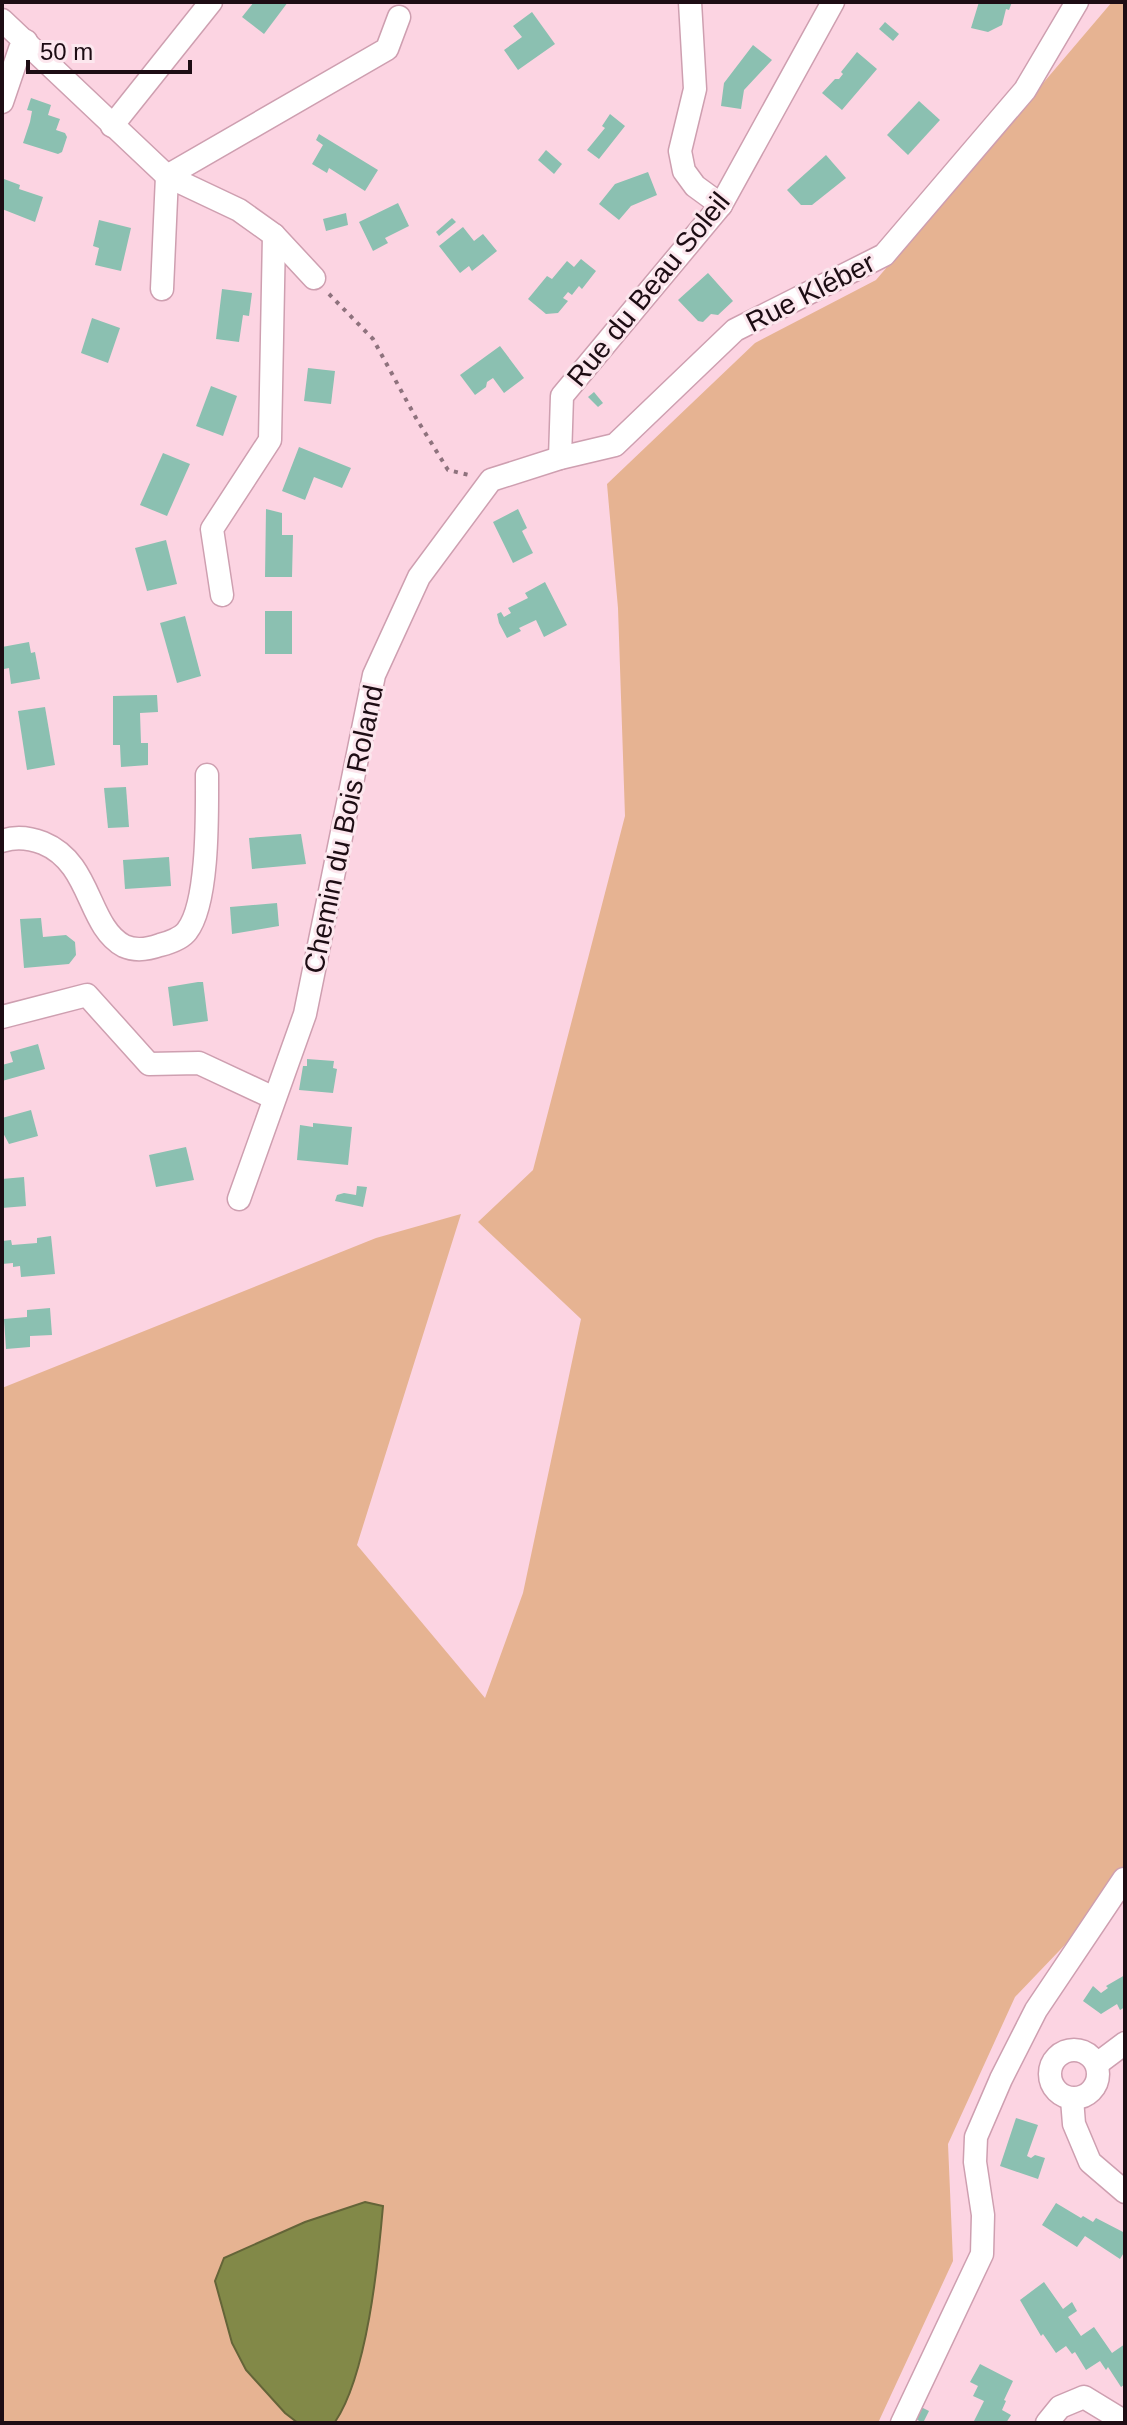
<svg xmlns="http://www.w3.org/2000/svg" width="1127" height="2425" viewBox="0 0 1127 2425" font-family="Helvetica,sans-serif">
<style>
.green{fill:#e6b392}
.water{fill:#828948;stroke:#646438;stroke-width:2}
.building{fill:#8bc0b1}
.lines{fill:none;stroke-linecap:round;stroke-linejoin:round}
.street-casing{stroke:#ce9fb0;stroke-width:25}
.path{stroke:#8e727d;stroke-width:4;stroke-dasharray:4 6;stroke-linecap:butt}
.street{stroke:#fff;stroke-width:22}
.labels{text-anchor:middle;stroke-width:6;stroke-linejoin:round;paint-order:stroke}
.street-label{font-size:28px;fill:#1d0d14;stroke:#fce7ee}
</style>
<rect width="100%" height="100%" fill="#fcd4e2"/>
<polygon class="green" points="1112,2 1125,2 1125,1882 1015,1997 948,2144 953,2261 878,2423 332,2423 365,2202 305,2222 224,2258 285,2413 298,2423 2,2423 2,1388 376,1238 461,1214 357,1545 485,1698 523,1593 581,1319 478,1222 533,1170 625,816 618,608 607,484 755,343 876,280"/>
<path class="water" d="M365,2202L383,2206C378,2264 367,2375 335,2422L298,2423L285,2413L246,2370L232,2343L215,2281L224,2258L305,2222Z"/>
<g class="building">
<polygon points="254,2 288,2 264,34 242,17"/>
<polygon points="979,2 1012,2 1009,10 1006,9 1002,25 988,32 971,28"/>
<polygon points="532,12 555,44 518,70 504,50 522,37 513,26"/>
<polygon points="885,22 899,34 893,41 879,29"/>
<polygon points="753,45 772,60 744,90 741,109 721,106 724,83"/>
<polygon points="857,52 877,69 842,110 822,93 835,79 839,79 843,74 841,72"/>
<polygon points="31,98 51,105 48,115 60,119 56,130 65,133 67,137 62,152 58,154 23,143 30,122 32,111 27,110"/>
<polygon points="919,101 940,120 908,155 887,135"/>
<polygon points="610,114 625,126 599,159 587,150 605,128 602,126"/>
<polygon points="319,134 378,170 365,191 329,168 327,173 312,164 323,145 316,140"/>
<polygon points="546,150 562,164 554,174 538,160"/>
<polygon points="826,155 846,178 812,205 801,205 787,190"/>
<polygon points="648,172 657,195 631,206 619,220 599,204 615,184"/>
<polygon points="4,179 20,185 19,189 43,197 35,222 2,209"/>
<polygon points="398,203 409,226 385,238 388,243 373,251 359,222"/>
<polygon points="346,213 348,225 326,231 323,219"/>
<polygon points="452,218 456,222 439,236 436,232"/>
<polygon points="99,220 131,228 121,271 95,265 99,248 93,246"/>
<polygon points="463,227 474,241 483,234 497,251 472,271 469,266 460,273 439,246"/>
<polygon points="581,259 596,271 582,289 579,286 572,295 568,292 563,298 568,301 558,313 546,314 528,299 547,276 552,279 567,261 574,267"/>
<polygon points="708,273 733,301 718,315 711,314 703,322 698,321 678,300"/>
<polygon points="222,289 252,293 249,316 243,315 239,342 216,339"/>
<polygon points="92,318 120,328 108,363 81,353"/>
<polygon points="500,346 524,378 504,393 493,378 487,382 486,387 475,395 460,375"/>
<polygon points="308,368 335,371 331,404 304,401"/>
<polygon points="211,386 237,396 223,436 196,426"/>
<polygon points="594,392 603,403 598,407 588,397"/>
<polygon points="299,447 351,468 342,488 314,477 305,500 282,491"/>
<polygon points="163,453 190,464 167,516 140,505"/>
<polygon points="266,509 282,513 282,535 293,535 292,577 265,577"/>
<polygon points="518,509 527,528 522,531 533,553 513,563 493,522"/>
<polygon points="166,540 177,584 147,591 135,548"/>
<polygon points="545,582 567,625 544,637 536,620 519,628 521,631 507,638 499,623 497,614 501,612 504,617 511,613 508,608 528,598 525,593"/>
<rect x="265" y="611" width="27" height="43"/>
<polygon points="185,616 201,676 177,683 160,623"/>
<polygon points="29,642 31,653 35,652 40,679 11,684 9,668 4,669 2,647"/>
<polygon points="157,695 158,712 140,713 141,743 148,743 148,765 121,767 120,745 113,745 113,696"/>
<polygon points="45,707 55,765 27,770 18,711"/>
<polygon points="126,787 129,827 108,828 104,788"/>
<polygon points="301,834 306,864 252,869 249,838"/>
<polygon points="169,857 171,886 125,889 123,860"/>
<polygon points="277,903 279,926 232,934 230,907"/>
<polygon points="41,918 43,937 66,935 75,942 76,955 69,964 24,968 20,919"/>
<polygon points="198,982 203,982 208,1021 173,1026 168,987"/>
<polygon points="38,1044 45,1069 2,1081 2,1065 13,1062 10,1052"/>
<polygon points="307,1059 334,1061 333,1068 337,1069 333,1093 299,1090 303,1066 307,1066"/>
<polygon points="31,1110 38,1136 9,1144 2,1131 2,1118"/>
<polygon points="313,1123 352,1127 348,1165 297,1160 300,1125 313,1127"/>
<polygon points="186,1147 194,1180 156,1187 149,1155"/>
<polygon points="24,1177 26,1206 2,1208 2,1179"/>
<polygon points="357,1186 367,1187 363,1207 335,1201 337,1195 344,1193 356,1195"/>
<polygon points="51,1236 55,1274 21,1277 20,1266 13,1267 13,1263 2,1264 2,1241 11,1240 12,1245 37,1243 37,1238"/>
<polygon points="50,1308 52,1335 30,1336 30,1347 6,1349 4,1319 27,1317 27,1310"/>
<polygon points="1125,1975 1125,2007 1120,2010 1117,2004 1101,2014 1083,2001 1093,1986 1101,1993 1108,1988 1106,1986"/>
<polygon points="1016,2118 1038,2125 1027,2156 1031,2158 1035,2155 1045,2158 1038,2179 1000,2166"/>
<polygon points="1056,2203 1081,2218 1083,2216 1093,2222 1096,2218 1125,2233 1125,2251 1120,2259 1085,2236 1077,2247 1042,2225"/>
<polygon points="1044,2282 1063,2309 1072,2302 1077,2311 1068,2317 1081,2336 1094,2327 1112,2353 1125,2344 1125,2384 1121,2387 1108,2367 1106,2370 1100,2361 1086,2370 1075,2352 1072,2354 1066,2346 1056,2353 1043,2334 1041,2336 1020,2300"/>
<polygon points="980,2364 1013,2381 1004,2400 1006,2401 1002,2410 1011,2415 1006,2423 973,2423 984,2401 973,2396 978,2386 970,2382"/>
<polygon points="921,2407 929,2411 923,2423 916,2419"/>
</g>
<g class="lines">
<defs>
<g id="street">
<polyline points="690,2 695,89 680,151 684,171 695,186 721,205"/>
<polyline points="2,20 167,176 239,210 274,235 314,278"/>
<polyline points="2,102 20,49 26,41"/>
<polyline points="112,126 211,2"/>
<polyline points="162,289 167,176 387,49 399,17"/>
<polyline points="560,458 562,396 721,205 833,2"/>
<polyline points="222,595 212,529 270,440 274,235"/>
<path d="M2,841C16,836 30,838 43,843C92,863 87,926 124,946C135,951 149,949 160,945C168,943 182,938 187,931C209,903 207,811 207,775"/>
<polyline points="2,1017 87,995 149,1064 199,1063 274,1098"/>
<polyline points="239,1199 305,1014 374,675 419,577 491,480 560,458 615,445 735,330 884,255 1025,90 1077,2"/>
<circle cx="1074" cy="2074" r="24"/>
<polyline points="1097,2064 1125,2043"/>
<polyline points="1072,2099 1074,2124 1090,2162 1125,2192"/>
<polyline points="902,2423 982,2254 983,2215 975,2162 976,2137 1001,2079 1036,2010 1124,1879"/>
<polyline points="1047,2423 1060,2407 1084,2397 1125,2422"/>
</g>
</defs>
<use href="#street" class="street-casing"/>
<polyline class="path" points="329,294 373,339 416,418 448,470 469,475"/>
<use href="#street" class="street"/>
</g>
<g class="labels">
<g class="street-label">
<text transform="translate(648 289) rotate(-51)" y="10">Rue du Beau Soleil</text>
<text transform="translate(810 292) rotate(-27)" y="10">Rue Kléber</text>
<text transform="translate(343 829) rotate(-78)" y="10">Chemin du Bois Roland</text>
</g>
</g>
<rect width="1127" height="2425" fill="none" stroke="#1d0d14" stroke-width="8"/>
<path d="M28 60v12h162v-12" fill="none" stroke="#1d0d14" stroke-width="4"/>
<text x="40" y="60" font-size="24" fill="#1d0d14" stroke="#fce7ee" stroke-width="6" paint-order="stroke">50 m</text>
</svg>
